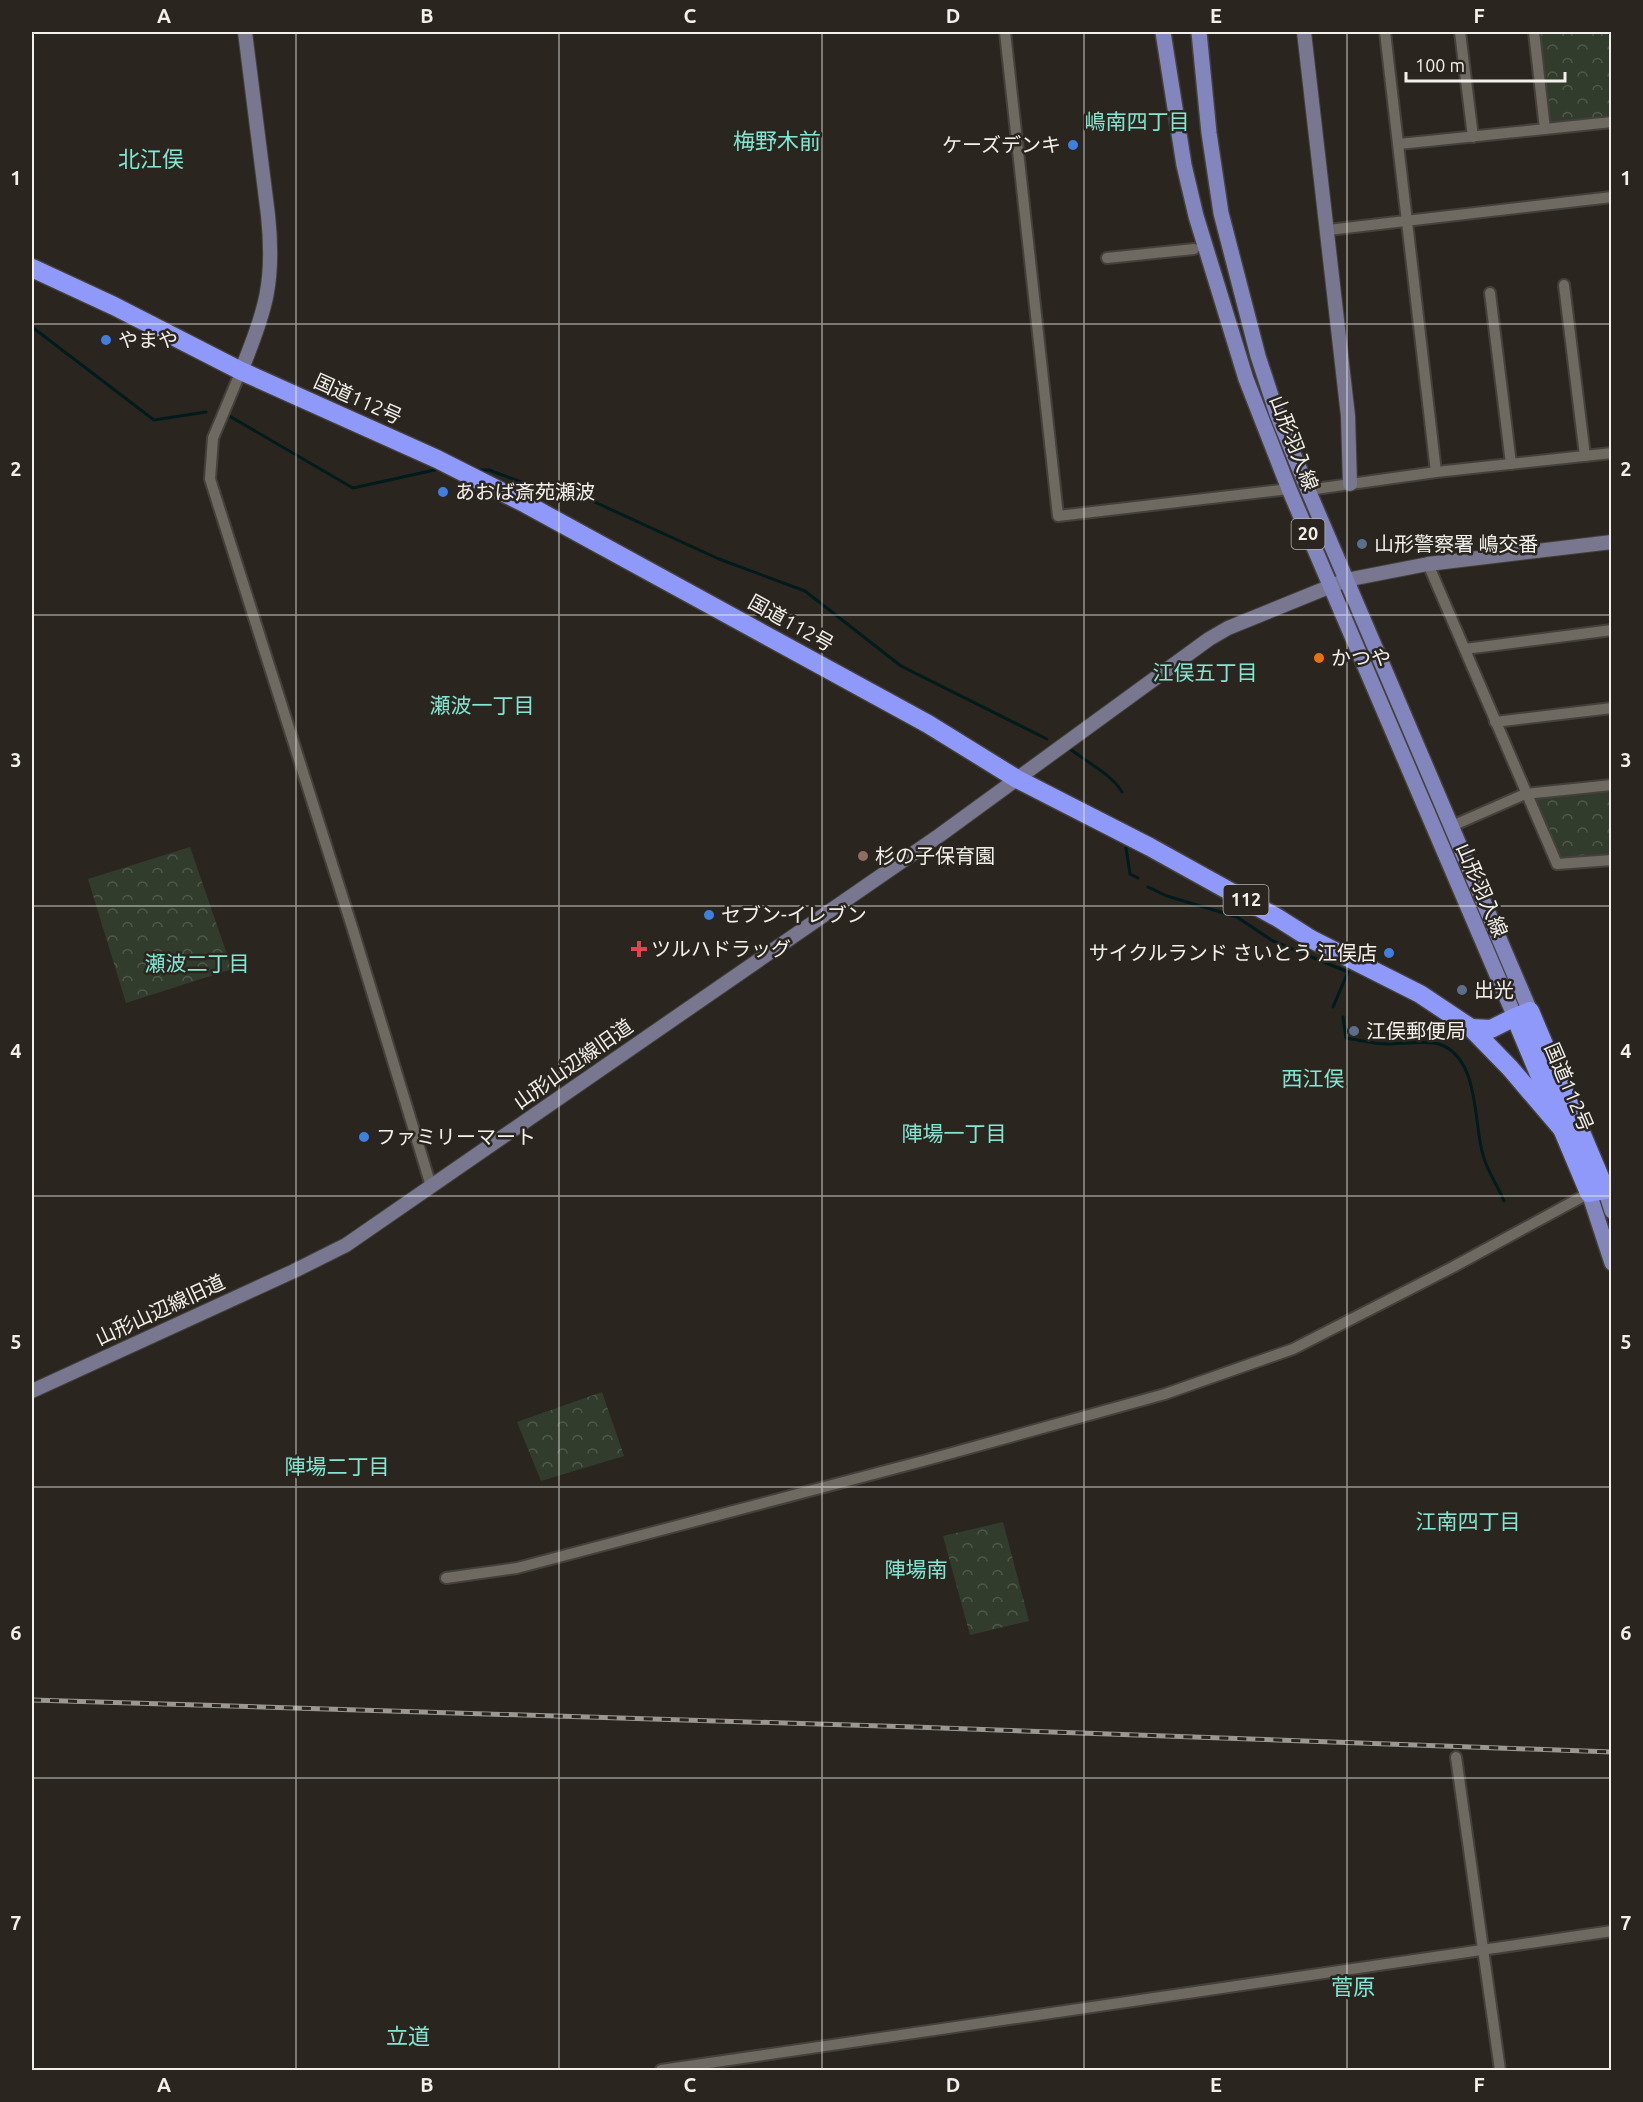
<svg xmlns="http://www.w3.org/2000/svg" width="1643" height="2102" viewBox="0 0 1643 2102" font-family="Ubuntu,'Noto Sans JP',sans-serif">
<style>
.park{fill:url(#park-crowns)}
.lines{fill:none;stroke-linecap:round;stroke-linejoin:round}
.stream{stroke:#011b1c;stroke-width:3}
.street-casing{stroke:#44403b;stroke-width:14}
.secondary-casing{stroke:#44403b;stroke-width:16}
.primary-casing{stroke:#44403b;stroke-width:18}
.highway-casing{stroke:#44403b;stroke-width:21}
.street{stroke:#6e6961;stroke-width:10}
.secondary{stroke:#78778f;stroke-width:14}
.primary{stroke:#8286bd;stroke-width:15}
.highway{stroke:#8f99fa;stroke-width:18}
.rail-casing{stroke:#9b9893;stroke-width:5}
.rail{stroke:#2a261f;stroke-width:3;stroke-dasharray:9;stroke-linecap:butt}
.grid{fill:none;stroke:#f3f0ec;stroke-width:1.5;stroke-opacity:0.55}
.shop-dot{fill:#3f7fe0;stroke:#2a261f;stroke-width:2}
.service-dot{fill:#5c6f8a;stroke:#2a261f;stroke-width:2}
.food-dot{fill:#e8710a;stroke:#2a261f;stroke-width:2}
.education-dot{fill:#8d6e63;stroke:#2a261f;stroke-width:2}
.health-dot{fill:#e0444e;stroke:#2a261f;stroke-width:2}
.labels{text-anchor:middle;stroke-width:5;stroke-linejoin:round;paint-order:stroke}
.shield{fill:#2a261f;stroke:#b7b3ae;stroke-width:1.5}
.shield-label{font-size:18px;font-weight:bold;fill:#f3f0ec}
.poi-label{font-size:20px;fill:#f3f0ec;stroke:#2a261f;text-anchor:start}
.street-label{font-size:20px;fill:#f3f0ec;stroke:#2a261f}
.neighbourhood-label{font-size:21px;fill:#81e6d2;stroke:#2a261f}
.quarter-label{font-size:22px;fill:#81e6d2;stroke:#2a261f}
.neatline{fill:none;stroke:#f3f0ec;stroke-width:2}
.grid-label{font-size:20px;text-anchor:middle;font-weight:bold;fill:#f3f0ec}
</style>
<defs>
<pattern id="park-crowns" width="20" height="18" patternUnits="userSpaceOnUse" patternTransform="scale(1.5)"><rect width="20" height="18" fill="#323c2c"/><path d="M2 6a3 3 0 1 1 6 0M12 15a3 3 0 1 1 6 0" fill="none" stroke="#50584b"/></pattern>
</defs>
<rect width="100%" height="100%" fill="#2a261f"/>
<g class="park">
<polygon points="1534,32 1611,32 1611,122 1545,129"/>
<polygon points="1611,785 1611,860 1557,864 1525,794"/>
<polygon points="190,847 232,969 126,1003 88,879"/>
<polygon points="602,1392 624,1456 541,1481 517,1422"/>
<polygon points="1003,1522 1029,1621 970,1635 943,1536"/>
</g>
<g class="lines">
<g class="stream">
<polyline points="32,327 154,420 206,412"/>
<polyline points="231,417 353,488 439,469"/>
<polyline points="479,470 489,470 532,486 588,499 719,559 805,591 901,666 1047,739"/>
<path d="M1070,749C1087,762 1112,775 1122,792"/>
<polyline points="1126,848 1130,874 1138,878"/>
<polyline points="1148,887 1167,896 1237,917 1273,941 1348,972 1333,1007"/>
<path d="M1343,1017L1346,1038C1360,1040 1374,1044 1388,1044C1401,1044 1426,1040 1439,1044C1480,1058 1473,1121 1483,1155C1487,1171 1498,1186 1504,1201"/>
</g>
<defs>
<g id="street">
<polyline points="1005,32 1058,516 1289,489"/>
<polyline points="1385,32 1436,472"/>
<polyline points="1460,32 1473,137"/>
<polyline points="1545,129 1612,122"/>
<polyline points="1399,144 1545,129 1534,32"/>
<polyline points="1328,230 1612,197"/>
<polyline points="1107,258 1194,249"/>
<polyline points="1564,285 1585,456"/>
<polyline points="1490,293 1511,464"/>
<polyline points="241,371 213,438 210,479 353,930 431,1186"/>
<polyline points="1308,490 1436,472 1612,453"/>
<polyline points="1428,564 1557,864 1612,860"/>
<polyline points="1465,649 1612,630"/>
<polyline points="1495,722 1612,708"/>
<polyline points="1452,826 1525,794 1612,785"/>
<polyline points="446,1578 517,1568 923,1461 1165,1394 1293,1349 1453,1267 1589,1193"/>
<polyline points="1456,1757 1500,2070"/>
<polyline points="661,2070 1612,1931"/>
</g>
<g id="secondary">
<polyline points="1304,32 1348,416 1350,484"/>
<path d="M241,371C266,310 275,281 268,215L245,32"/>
<polyline points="32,1391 294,1271 346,1245 940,835 1209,639 1228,628 1346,580 1428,564 1612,542"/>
</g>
<g id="primary">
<polyline points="1163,32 1184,165 1196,216 1246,379 1289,489 1515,1017"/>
<polyline points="1199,32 1209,133 1221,213 1258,356 1277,414 1308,490 1530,1011"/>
<polyline points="1605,1189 1612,1211"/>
<polyline points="1589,1193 1612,1263"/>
</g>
<g id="highway">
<polyline points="32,268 114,306 241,371 437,459 526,504 928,724 1017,779 1150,847 1278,918 1311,939 1420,994 1471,1028 1510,1068 1562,1129"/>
<polyline points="1515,1017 1589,1193 1612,1189"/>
<polyline points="1471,1028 1491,1029 1515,1017 1530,1011 1605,1189"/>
</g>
</defs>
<use href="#street" class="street-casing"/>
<use href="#secondary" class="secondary-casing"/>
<use href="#primary" class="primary-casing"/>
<use href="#highway" class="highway-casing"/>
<use href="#street" class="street"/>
<use href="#secondary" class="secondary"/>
<use href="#primary" class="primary"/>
<use href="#highway" class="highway"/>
<defs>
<polyline id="rail" points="32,1700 914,1727 1612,1752"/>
</defs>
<use href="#rail" class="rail-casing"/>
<use href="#rail" class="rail"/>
</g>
<path class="grid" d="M296,32V2070M559,32V2070M822,32V2070M1084,32V2070M1347,32V2070M32,324H1612M32,615H1612M32,906H1612M32,1196H1612M32,1487H1612M32,1778H1612"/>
<g class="shop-dot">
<circle cx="1073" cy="145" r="6"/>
<circle cx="106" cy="340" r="6"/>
<circle cx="443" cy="492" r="6"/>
<circle cx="709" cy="915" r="6"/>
<circle cx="1389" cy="953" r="6"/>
<circle cx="364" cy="1137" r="6"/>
</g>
<g class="service-dot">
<circle cx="1362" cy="544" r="6"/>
<circle cx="1462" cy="990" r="6"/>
<circle cx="1354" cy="1031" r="6"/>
</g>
<circle class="food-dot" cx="1319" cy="658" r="6"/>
<circle class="education-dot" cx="863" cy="856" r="6"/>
<path class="health-dot" d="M636 940h6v6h6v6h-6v6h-6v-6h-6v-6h6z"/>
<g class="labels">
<g class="shield">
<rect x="1291.5" y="519" width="33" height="30" rx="4.5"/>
<rect x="1223.5" y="885" width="45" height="30" rx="4.5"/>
</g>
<g class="shield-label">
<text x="1308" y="540">20</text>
<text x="1246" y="906">112</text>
</g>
<g class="poi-label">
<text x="1061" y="152" text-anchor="end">ケーズデンキ</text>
<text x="118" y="347">やまや</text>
<text x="455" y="499">あおば斎苑瀬波</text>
<text x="1374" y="551">山形警察署 嶋交番</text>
<text x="1331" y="665">かつや</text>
<text x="875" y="863">杉の子保育園</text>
<text x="721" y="922">セブン-イレブン</text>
<text x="651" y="956">ツルハドラッグ</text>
<text x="1377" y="960" text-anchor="end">サイクルランド さいとう 江俣店</text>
<text x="1474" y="997">出光</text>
<text x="1366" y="1038">江俣郵便局</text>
<text x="376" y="1144">ファミリーマート</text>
</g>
<g class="street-label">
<text transform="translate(358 399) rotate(24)" y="7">国道112号</text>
<text transform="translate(1294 443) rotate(69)" y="7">山形羽入線</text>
<text transform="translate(791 623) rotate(29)" y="7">国道112号</text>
<text transform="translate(1482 890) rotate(67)" y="7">山形羽入線</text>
<text transform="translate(573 1064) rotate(-35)" y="7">山形山辺線旧道</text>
<text transform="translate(1569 1087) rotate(67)" y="7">国道112号</text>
<text transform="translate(160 1310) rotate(-25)" y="7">山形山辺線旧道</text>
</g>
<g class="neighbourhood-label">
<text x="1137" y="129">嶋南四丁目</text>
<text x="1205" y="680">江俣五丁目</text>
<text x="482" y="713">瀬波一丁目</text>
<text x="197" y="971">瀬波二丁目</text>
<text x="1313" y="1086">西江俣</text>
<text x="954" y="1141">陣場一丁目</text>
<text x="337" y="1474">陣場二丁目</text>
<text x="1468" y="1529">江南四丁目</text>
<text x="916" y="1577">陣場南</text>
</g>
<g class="quarter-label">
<text x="777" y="149">梅野木前</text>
<text x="151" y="167">北江俣</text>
<text x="1353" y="1995">菅原</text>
<text x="408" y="2044">立道</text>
</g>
</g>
<rect width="1643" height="2102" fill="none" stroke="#2a261f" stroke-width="66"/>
<path d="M1406 72v9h159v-9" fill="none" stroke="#f3f0ec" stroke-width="3"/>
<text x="1415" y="72" font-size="18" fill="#f3f0ec" stroke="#2a261f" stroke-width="4.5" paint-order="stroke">100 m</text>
<rect x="33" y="33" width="1577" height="2036" class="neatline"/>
<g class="grid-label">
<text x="164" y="23">A</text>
<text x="427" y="23">B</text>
<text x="690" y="23">C</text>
<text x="953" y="23">D</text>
<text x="1216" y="23">E</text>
<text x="1479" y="23">F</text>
<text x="16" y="185">1</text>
<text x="1626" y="185">1</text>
<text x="16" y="476">2</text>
<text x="1626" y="476">2</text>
<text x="16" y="767">3</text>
<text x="1626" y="767">3</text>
<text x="16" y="1058">4</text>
<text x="1626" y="1058">4</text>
<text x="16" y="1349">5</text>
<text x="1626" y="1349">5</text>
<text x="16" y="1640">6</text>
<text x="1626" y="1640">6</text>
<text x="16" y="1930">7</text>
<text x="1626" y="1930">7</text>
<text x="164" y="2092">A</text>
<text x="427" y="2092">B</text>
<text x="690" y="2092">C</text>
<text x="953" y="2092">D</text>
<text x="1216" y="2092">E</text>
<text x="1479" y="2092">F</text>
</g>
</svg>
